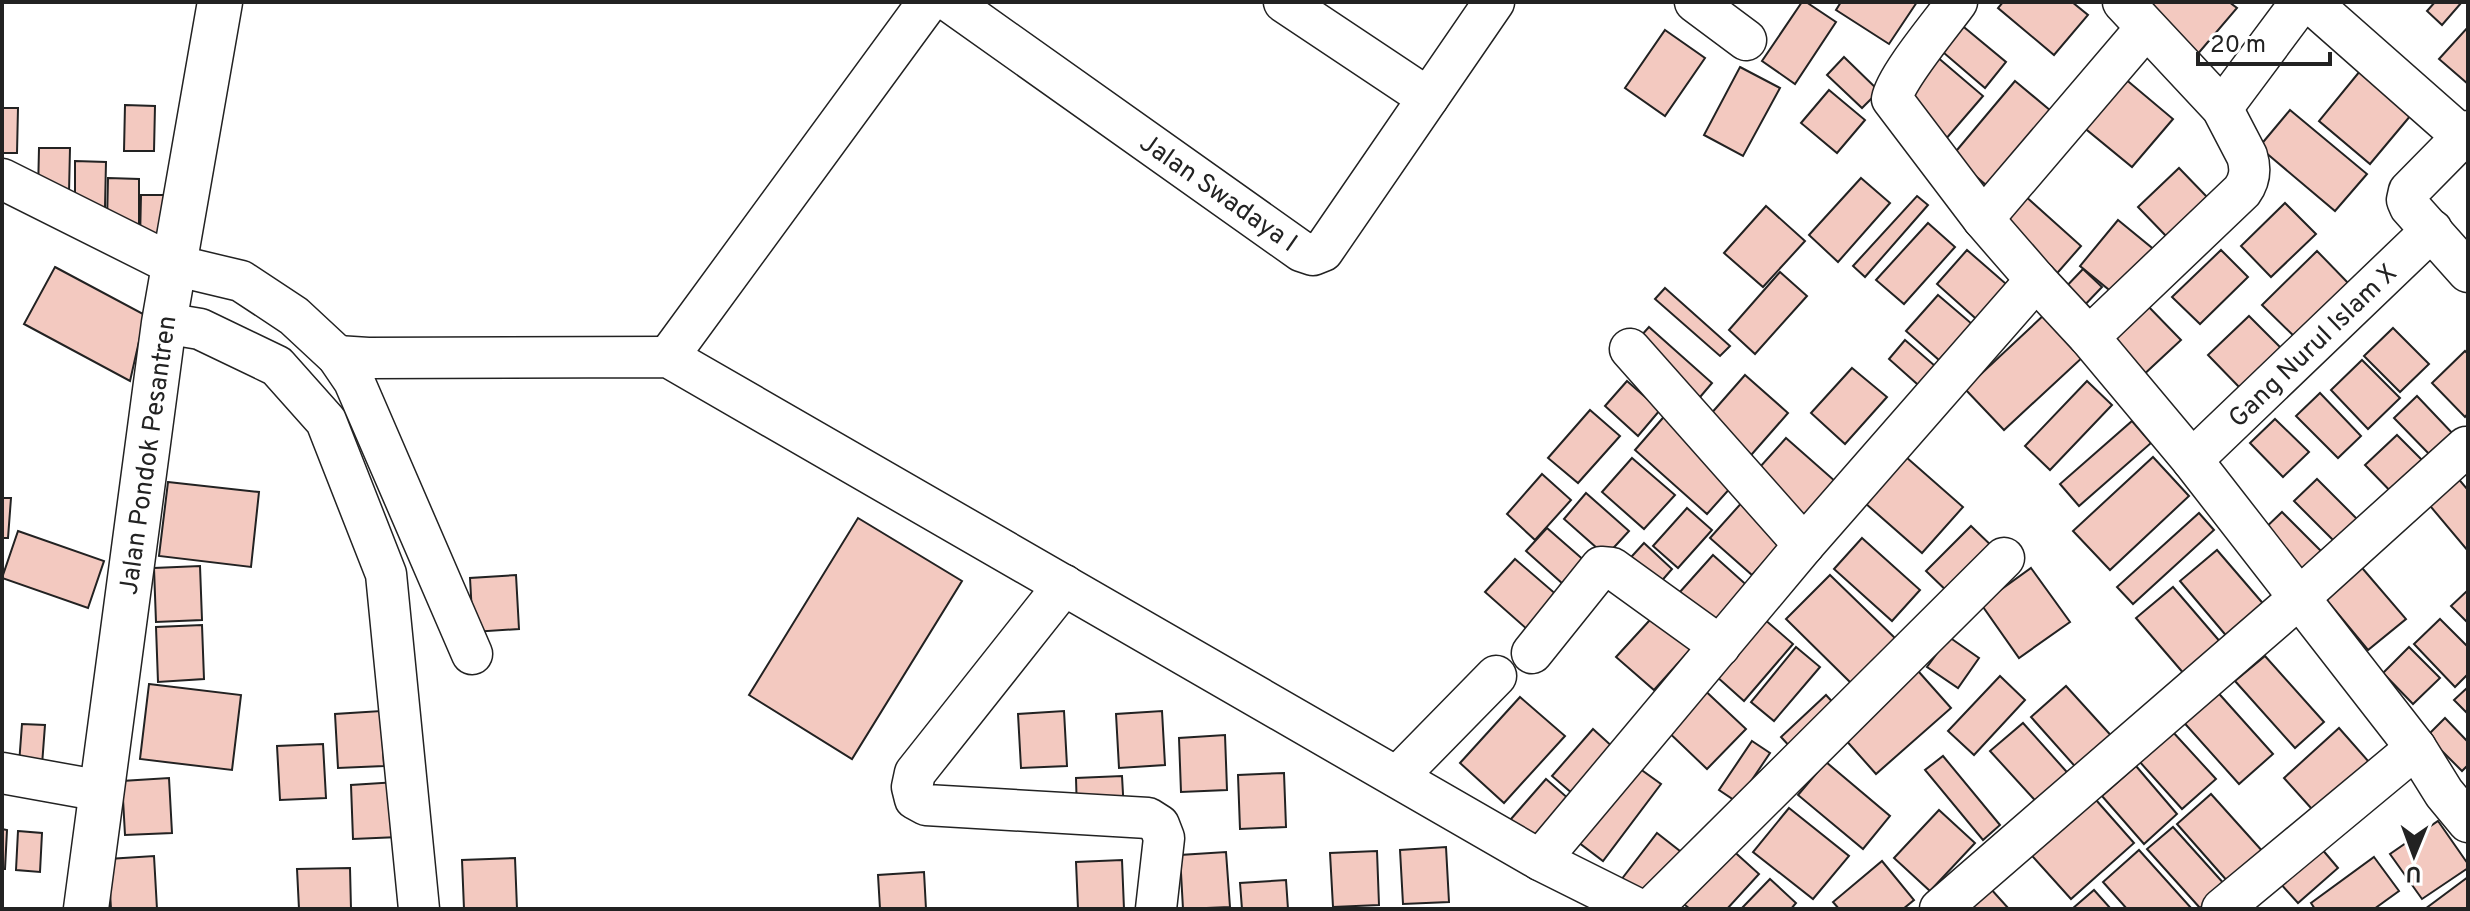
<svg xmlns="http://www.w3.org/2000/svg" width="2470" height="911" viewBox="0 0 2470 911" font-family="Overpass,sans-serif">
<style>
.building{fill:#f3c9c0;stroke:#222;stroke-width:2}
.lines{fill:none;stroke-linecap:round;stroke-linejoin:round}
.minor-casing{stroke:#222;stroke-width:43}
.tertiary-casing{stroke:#222;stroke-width:47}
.minor{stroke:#fff;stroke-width:40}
.tertiary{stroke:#fff;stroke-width:44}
.labels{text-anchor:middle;stroke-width:6;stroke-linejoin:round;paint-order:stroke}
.street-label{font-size:26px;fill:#222;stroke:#fff}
</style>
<rect width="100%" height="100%" fill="#fff"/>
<g class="building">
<polygon points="1802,2 1806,2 1836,22 1795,84 1762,61"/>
<polygon points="1841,2 1917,2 1889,44 1836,10"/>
<polygon points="2003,2 2072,2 2088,15 2054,55 1998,8"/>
<polygon points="2132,2 2229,2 2237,8 2196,56"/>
<polygon points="2435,2 2462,2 2442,25 2427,11"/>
<polygon points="1959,23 2006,62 1985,88 1937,47"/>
<polygon points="2468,27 2468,84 2439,59"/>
<polygon points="1665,30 1705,58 1665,116 1625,88"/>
<polygon points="1936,56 1983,96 1945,140 1898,101"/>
<polygon points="1844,57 1879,91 1862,108 1827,75"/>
<polygon points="1740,67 1780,88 1743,156 1704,135"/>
<polygon points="2360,71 2411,115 2370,164 2319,121"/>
<polygon points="2117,72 2173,119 2132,167 2076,121"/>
<polygon points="2015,81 2063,121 1999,196 1952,156"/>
<polygon points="1829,90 1865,120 1837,153 1801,123"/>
<polygon points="125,105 155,106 154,151 124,151"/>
<polygon points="2,108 18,108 17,153 2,153"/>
<polygon points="2290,110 2367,174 2335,211 2259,147"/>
<polygon points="39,148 70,148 69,193 38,193"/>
<polygon points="75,161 106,162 105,207 75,207"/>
<polygon points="2179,168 2208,198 2167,237 2138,207"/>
<polygon points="108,178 139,179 139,224 107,223"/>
<polygon points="1861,178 1890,203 1838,262 1809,235"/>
<polygon points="141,195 172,195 171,240 140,240"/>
<polygon points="2024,195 2081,246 2052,279 1994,228"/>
<polygon points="1917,196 1928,205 1865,277 1853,266"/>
<polygon points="2285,203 2316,234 2271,277 2241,246"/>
<polygon points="1766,206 1805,241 1763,287 1724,253"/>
<polygon points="2118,220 2157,252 2119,298 2080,266"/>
<polygon points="1928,223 1955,247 1904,304 1876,280"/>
<polygon points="1967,250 2013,290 1983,325 1937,284"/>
<polygon points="2221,250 2248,277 2200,324 2172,297"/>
<polygon points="2317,251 2353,288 2299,341 2262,305"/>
<polygon points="55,267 145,315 130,381 24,324"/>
<polygon points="2083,269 2102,287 2080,310 2061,292"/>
<polygon points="1780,272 1807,296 1755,354 1729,330"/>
<polygon points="1665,288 1730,346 1720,356 1655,299"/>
<polygon points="1938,295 1972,324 1939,360 1906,331"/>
<polygon points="2144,302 2181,340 2140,378 2104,341"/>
<polygon points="2046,313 2085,355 2004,430 1965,389"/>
<polygon points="2249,316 2283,350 2242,390 2208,355"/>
<polygon points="1649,327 1712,383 1695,403 1631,347"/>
<polygon points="2393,328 2429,364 2400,392 2364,356"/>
<polygon points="1905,340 1942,372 1925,391 1889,359"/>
<polygon points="2465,351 2468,354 2468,413 2465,417 2432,383"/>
<polygon points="2362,360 2400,398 2368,429 2331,390"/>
<polygon points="1852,368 1887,397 1845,444 1811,413"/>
<polygon points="1745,375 1788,413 1745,462 1702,424"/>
<polygon points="1627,381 1660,410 1638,436 1605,406"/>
<polygon points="2087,381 2112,405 2050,470 2025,446"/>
<polygon points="2320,393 2361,436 2338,458 2296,416"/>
<polygon points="2417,396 2455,436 2433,458 2394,418"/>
<polygon points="1590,410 1620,436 1578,483 1548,458"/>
<polygon points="1668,412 1741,476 1707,514 1635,450"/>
<polygon points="2275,419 2309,452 2283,477 2250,443"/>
<polygon points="2132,421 2151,443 2079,506 2060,484"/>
<polygon points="2397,435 2433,471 2401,502 2365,465"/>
<polygon points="1786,438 1836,482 1801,521 1751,477"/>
<polygon points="1906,457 1963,507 1922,553 1865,503"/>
<polygon points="2153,457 2189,496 2110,570 2073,531"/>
<polygon points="1632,458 1675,495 1644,529 1602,492"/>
<polygon points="1542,474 1571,500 1535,540 1507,514"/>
<polygon points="2456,476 2468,490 2468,551 2426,501"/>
<polygon points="2317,479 2357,519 2335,542 2294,501"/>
<polygon points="168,482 259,492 251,567 159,556"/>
<polygon points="1586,493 1629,531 1606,556 1564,519"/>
<polygon points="2,498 11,498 8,538 2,538"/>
<polygon points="1745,499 1787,536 1752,575 1710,538"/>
<polygon points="1687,508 1712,530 1678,568 1653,546"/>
<polygon points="2282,512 2328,558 2305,580 2260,533"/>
<polygon points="2199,513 2214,530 2133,604 2117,587"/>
<polygon points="858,518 962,581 852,759 749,695"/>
<polygon points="1971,526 1998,552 1953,597 1926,571"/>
<polygon points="1547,528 1594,569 1572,592 1526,551"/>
<polygon points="18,531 104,561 88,608 2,578"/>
<polygon points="1862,538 1920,590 1892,621 1834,569"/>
<polygon points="1644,543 1672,569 1652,592 1623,566"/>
<polygon points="2217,550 2266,607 2229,639 2180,581"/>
<polygon points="1713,555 1751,589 1710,636 1671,602"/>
<polygon points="1515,559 1558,596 1528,630 1485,592"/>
<polygon points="2357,562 2406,619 2368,650 2320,592"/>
<polygon points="200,566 202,620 156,622 154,568"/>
<polygon points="2031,568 2070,622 2019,658 1981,604"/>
<polygon points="516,575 519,629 473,632 470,578"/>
<polygon points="1830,575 1897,640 1853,685 1786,619"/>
<polygon points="2173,587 2222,644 2185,675 2136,618"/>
<polygon points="2468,590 2468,623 2451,606"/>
<polygon points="1660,609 1697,642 1654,690 1616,657"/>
<polygon points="1756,612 1793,644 1744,701 1707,668"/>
<polygon points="2440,619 2468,647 2468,674 2455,687 2414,644"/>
<polygon points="202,625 204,679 158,682 156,627"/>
<polygon points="1949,637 1979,658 1958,688 1927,667"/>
<polygon points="1796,647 1820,667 1774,721 1751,702"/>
<polygon points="2409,647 2440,678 2413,704 2383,673"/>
<polygon points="2265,656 2324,722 2295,748 2235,681"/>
<polygon points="1911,663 1951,708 1876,774 1836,729"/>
<polygon points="2000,676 2025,700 1974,755 1948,731"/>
<polygon points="149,684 241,695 232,770 140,759"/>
<polygon points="1698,684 1746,729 1707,769 1661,725"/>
<polygon points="2066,686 2116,741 2080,772 2031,717"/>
<polygon points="2213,687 2273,754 2239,784 2179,717"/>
<polygon points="2468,687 2468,714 2454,700"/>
<polygon points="1826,695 1838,708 1793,750 1781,737"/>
<polygon points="1520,697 1565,736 1504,803 1460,763"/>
<polygon points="381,711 384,766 338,768 335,714"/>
<polygon points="1064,711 1067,766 1021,768 1018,714"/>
<polygon points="1162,711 1165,765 1119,768 1116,714"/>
<polygon points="2445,718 2468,742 2468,765 2462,771 2427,736"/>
<polygon points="2023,723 2074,780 2042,808 1990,751"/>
<polygon points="22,724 45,725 42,765 19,764"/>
<polygon points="2339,728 2376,770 2320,818 2284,778"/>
<polygon points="1593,729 1615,749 1573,794 1552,776"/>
<polygon points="2172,731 2216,779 2182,809 2139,761"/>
<polygon points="1225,735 1227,790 1181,792 1179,738"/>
<polygon points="1752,741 1770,753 1737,802 1719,790"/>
<polygon points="323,744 326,798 280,800 277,746"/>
<polygon points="1943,756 2000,825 1983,840 1925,770"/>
<polygon points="1826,762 1890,816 1863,849 1798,795"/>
<polygon points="1636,766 1661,784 1603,861 1578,842"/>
<polygon points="2136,766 2177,814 2144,844 2102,796"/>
<polygon points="1284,773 1286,827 1240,829 1238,775"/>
<polygon points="1122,776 1124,812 1077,813 1076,778"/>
<polygon points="169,778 172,833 125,835 122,781"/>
<polygon points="1546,779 1570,800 1528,848 1504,827"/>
<polygon points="397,782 399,837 353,839 351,785"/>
<polygon points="2089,792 2134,843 2071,899 2025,848"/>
<polygon points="2211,794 2264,853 2229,883 2177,824"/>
<polygon points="1789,808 1849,856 1813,899 1753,852"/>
<polygon points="1939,810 1975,843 1930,891 1894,858"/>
<polygon points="2438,821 2468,864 2468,868 2422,899 2390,854"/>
<polygon points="2173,827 2226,886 2200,908 2147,849"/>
<polygon points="2,829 7,830 5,869 2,869"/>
<polygon points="18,831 42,833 40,872 16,870"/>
<polygon points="1657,833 1685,855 1648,902 1621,880"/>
<polygon points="1446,847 1449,902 1403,904 1400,850"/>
<polygon points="1729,847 1759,874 1727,909 1690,909 1680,901"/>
<polygon points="2321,848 2338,868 2298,903 2280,883"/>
<polygon points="2139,850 2192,909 2127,909 2103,882"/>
<polygon points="1377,851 1379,905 1333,907 1330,853"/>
<polygon points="1226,852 1230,907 1183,909 1180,855"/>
<polygon points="154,856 157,909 111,909 108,859"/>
<polygon points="2374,857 2399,891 2374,909 2315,909 2311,903"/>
<polygon points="515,858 517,909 464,909 462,860"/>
<polygon points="1122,860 1124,909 1078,909 1076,862"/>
<polygon points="1882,861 1914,900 1903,909 1839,909 1833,902"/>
<polygon points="350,868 351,909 299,909 297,869"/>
<polygon points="924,872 926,909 880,909 878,875"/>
<polygon points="2468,877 2468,909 2425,909"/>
<polygon points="1981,878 2009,909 1946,909"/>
<polygon points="1770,879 1796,903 1791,909 1741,909"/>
<polygon points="1286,880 1288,909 1242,909 1240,883"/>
<polygon points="2094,890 2111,909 2072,909"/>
</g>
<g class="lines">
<defs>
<g id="minor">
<polyline points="950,2 1301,251 1313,255 1323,251 1494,2"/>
<polyline points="1284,2 1428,98"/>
<polyline points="1695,2 1746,40"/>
<path d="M1957,2C1942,23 1896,77 1892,99L1983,219L2036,280L2089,337L2192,460L2416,748L2444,793L2468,822"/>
<polyline points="2310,2 2462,136"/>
<polyline points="2222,108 2301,2"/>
<polyline points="2468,131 2409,191 2407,200 2410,207 2468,272"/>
<polyline points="2,179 174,265 241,281 294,316 337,356 354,381 472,654"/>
<polyline points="1983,219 2146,28"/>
<polyline points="164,323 200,329 277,366 326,421 386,574 419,909"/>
<path d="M2089,337L2242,191C2250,180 2251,169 2247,156L2222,108L2123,2"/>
<polyline points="1630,349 1804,545"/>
<polyline points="337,356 368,358 668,357 1540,860 1638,909"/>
<polyline points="668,357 928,2"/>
<polyline points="2192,460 2432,230"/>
<polyline points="1064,585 915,773 912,787 915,799 926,805 1148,818 1159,825 1164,838 1156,909"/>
<polyline points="1532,653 1601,567 1612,568 1720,646"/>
<polyline points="2,773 102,791"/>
<polyline points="1397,777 1496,676"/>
<polyline points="1540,860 1804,545 2036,280"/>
<polyline points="1651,909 2004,558"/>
<polyline points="1940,909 2299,598 2466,447"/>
<polyline points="2222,909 2416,748"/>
</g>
<polyline id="tertiary" points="86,909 164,323 220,2"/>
</defs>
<use href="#minor" class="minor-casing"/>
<use href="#tertiary" class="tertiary-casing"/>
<use href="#minor" class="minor"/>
<use href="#tertiary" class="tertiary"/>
</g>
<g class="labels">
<g class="street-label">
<text transform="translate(1219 192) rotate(35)" y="9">Jalan Swadaya I</text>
<text transform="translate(2312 345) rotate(-44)" y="9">Gang Nurul Islam X</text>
<text transform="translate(147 455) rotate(-82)" y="9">Jalan Pondok Pesantren</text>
</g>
</g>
<rect width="2470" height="911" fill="none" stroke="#222222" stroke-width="8"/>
<g transform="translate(2414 855) rotate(181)" stroke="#ffffff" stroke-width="6" paint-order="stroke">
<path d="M0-6L14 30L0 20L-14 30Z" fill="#222222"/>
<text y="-12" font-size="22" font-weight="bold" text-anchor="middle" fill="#222222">U</text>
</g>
<path d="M2198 52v12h132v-12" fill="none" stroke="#222222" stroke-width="4"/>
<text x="2210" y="52" font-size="24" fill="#222222" stroke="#ffffff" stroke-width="6" paint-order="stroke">20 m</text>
</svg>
